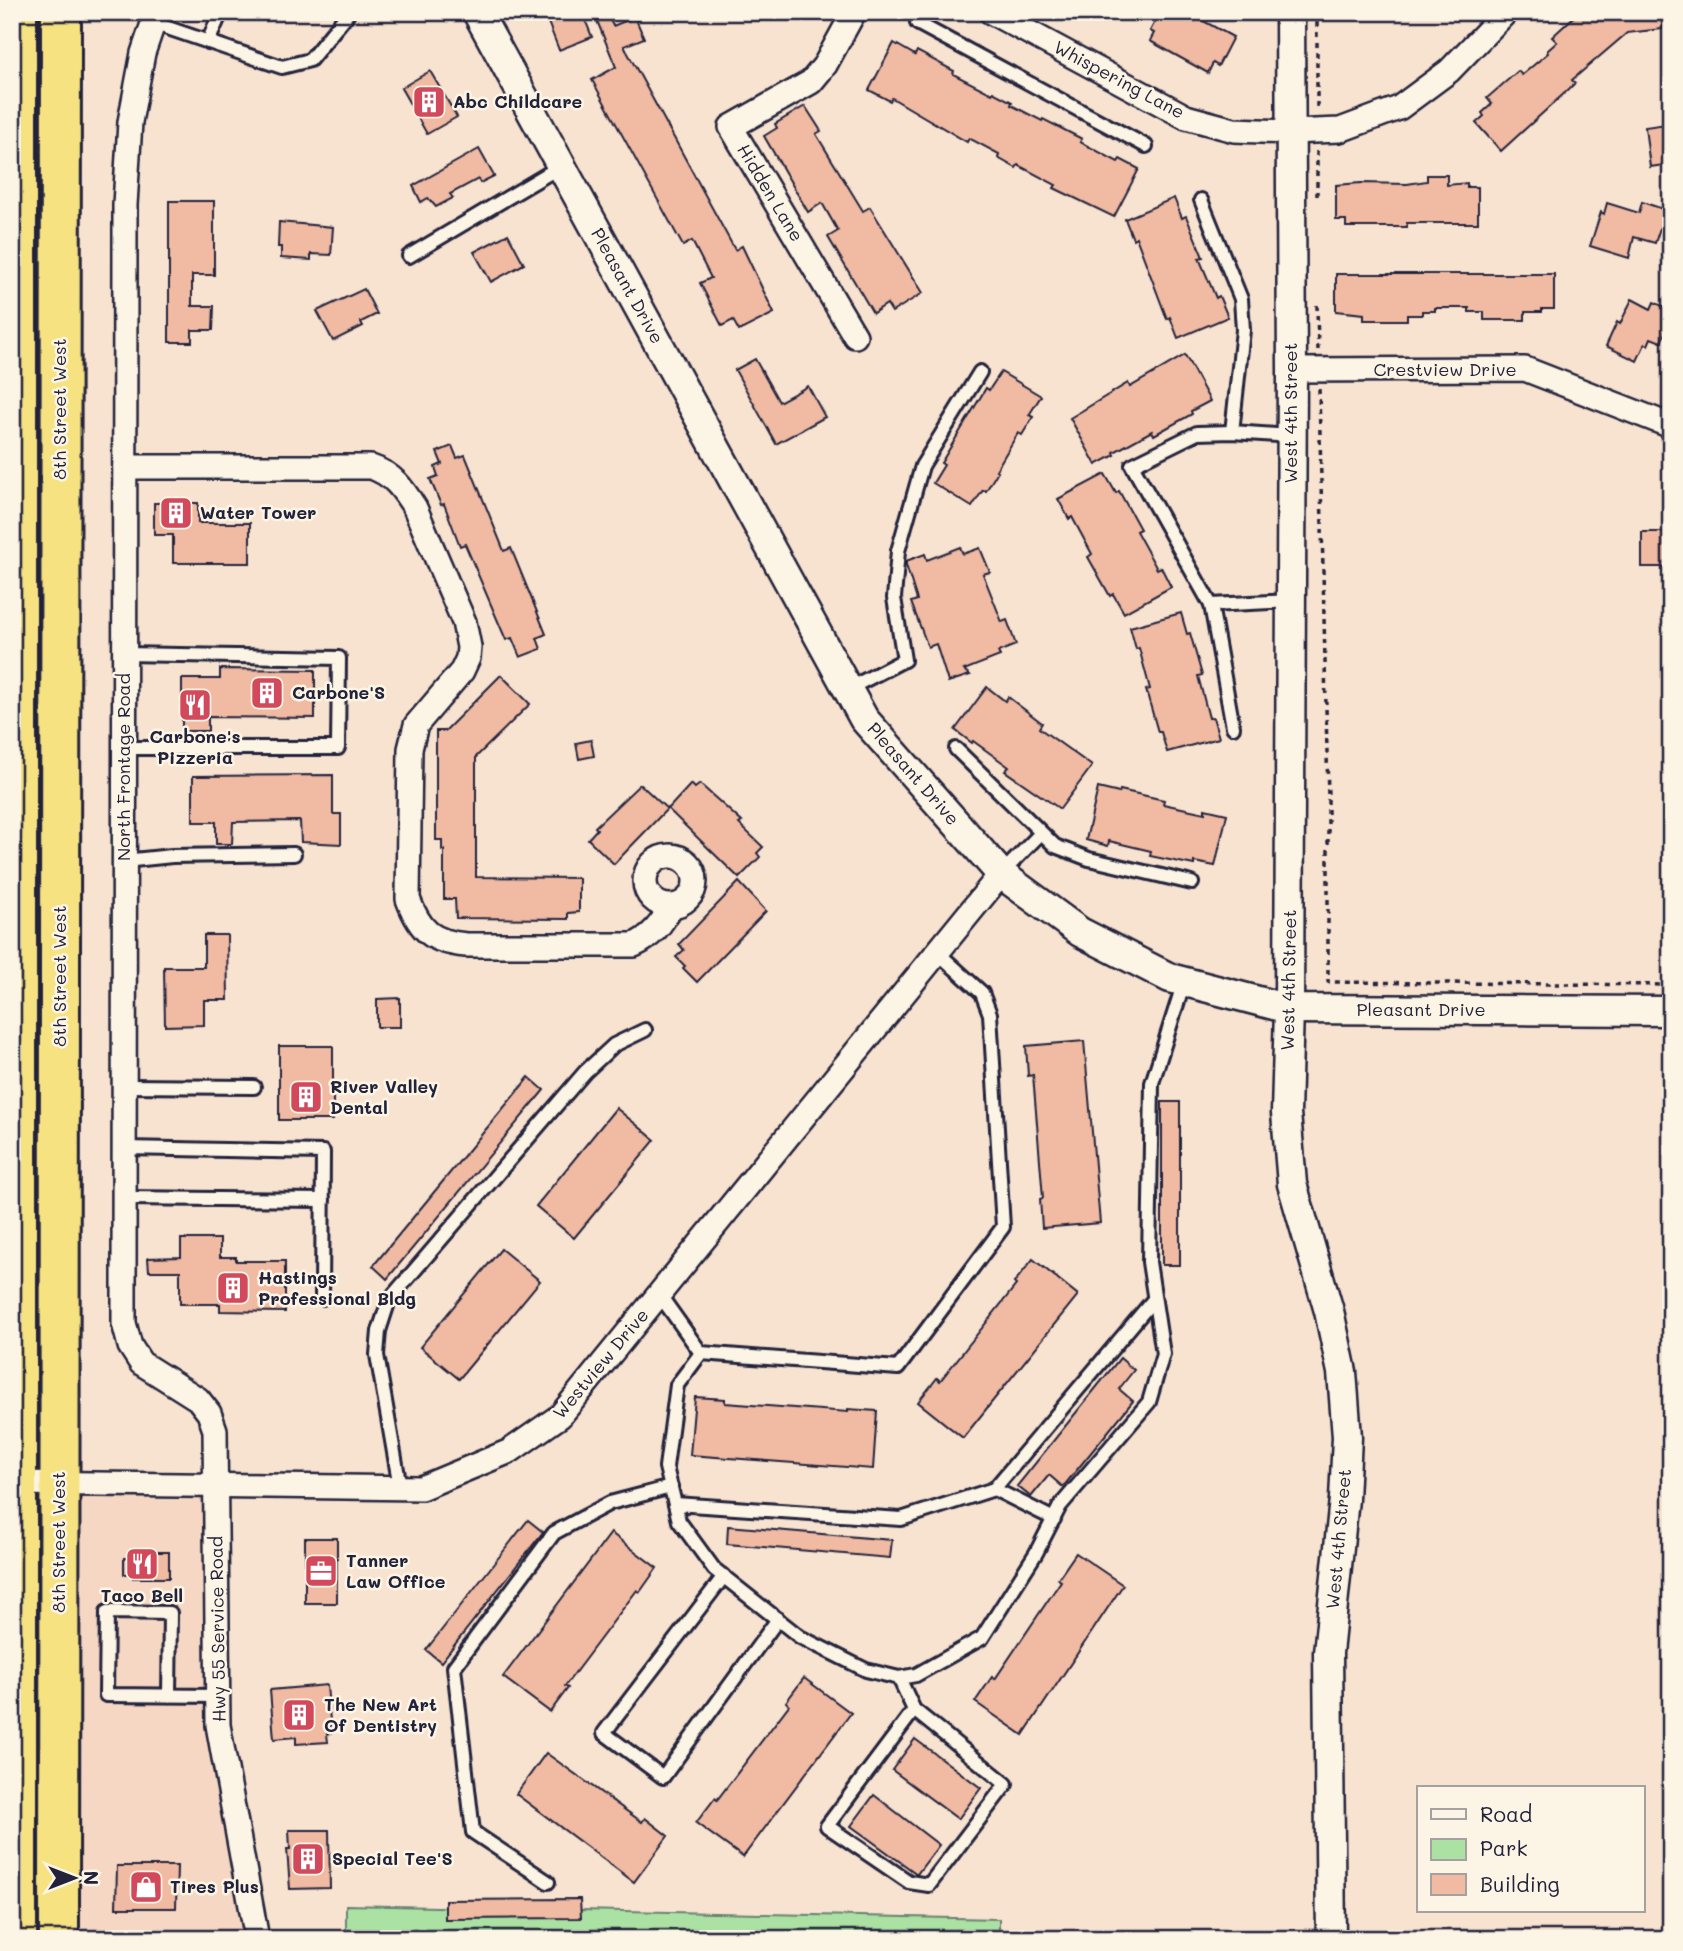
<svg xmlns="http://www.w3.org/2000/svg" width="1683" height="1951" viewBox="0 0 1683 1951" font-family="Mali,sans-serif">
<style>
.built{fill:#f6d7c3}
.green{fill:#ace1a4;stroke:#678270;stroke-width:2}
.building{fill:#f0baa3;stroke:#22223b;stroke-width:2}
.lines{fill:none;stroke-linecap:round;stroke-linejoin:round}
.service-casing{stroke:#22223b;stroke-width:18}
.minor-casing{stroke:#22223b;stroke-width:28}
.tertiary-casing{stroke:#22223b;stroke-width:33}
.trunk-casing{stroke:#22223b;stroke-width:44}
.path{stroke:#22223b;stroke-width:3.5;stroke-dasharray:5 5;stroke-linecap:butt}
.service{stroke:#fcf5e5;stroke-width:12}
.minor{stroke:#fcf5e5;stroke-width:23}
.tertiary{stroke:#fcf5e5;stroke-width:28}
.trunk{stroke:#f7e281;stroke-width:38}
.labels{text-anchor:middle;stroke-width:5;stroke-linejoin:round;paint-order:stroke}
.street-label{font-size:18px;fill:#22223b;stroke:#fcf5e5}
.poi-label{font-size:18px;font-weight:bold;fill:#22223b;stroke:#fcf5e5;text-anchor:start}
</style>
<rect width="100%" height="100%" fill="#f8e3d1"/>
<filter id="ink" filterUnits="userSpaceOnUse"><feTurbulence type="fractalNoise" baseFrequency=".0143" numOctaves="2"/><feDisplacementMap in="SourceGraphic" scale="14" xChannelSelector="R" yChannelSelector="G"/><feConvolveMatrix kernelMatrix="1 2 1 2 8 2 1 2 1" color-interpolation-filters="sRGB"/></filter>
<g filter="url(#ink)">
<polygon class="built" points="59,1483 217,1485 218,1725 257,1939 59,1939"/>
<polygon class="green" points="346,1905 999,1919 999,1939 346,1939"/>
<g class="building">
<polygon points="544,12 582,12 592,37 559,50"/>
<polygon points="603,12 606,12 613,26 635,17 644,38 624,46 735,250 742,246 774,313 739,331 733,320 722,326 700,283 711,278 692,241 683,246 592,80 616,67 595,16"/>
<polygon points="1160,12 1187,12 1233,37 1218,66 1213,63 1208,73 1150,41 1154,33 1150,31"/>
<polygon points="1579,12 1671,12 1662,29 1627,33 1572,80 1575,83 1568,90 1501,151 1476,123 1484,116 1482,113 1492,104 1487,98 1518,71 1522,75 1548,53 1547,51 1557,42 1552,37"/>
<polygon points="894,43 915,55 917,51 954,71 953,74 992,94 993,92 1012,102 1011,105 1042,121 1043,119 1082,139 1080,142 1118,162 1120,159 1139,169 1114,217 1054,188 1056,185 1018,165 1016,168 998,158 999,154 969,138 967,142 892,98 890,101 869,90"/>
<polygon points="430,71 457,117 427,134 401,88"/>
<polygon points="805,106 821,131 816,134 863,211 870,207 923,293 892,312 887,304 873,313 828,237 838,231 822,203 808,212 764,136 777,128 775,124"/>
<polygon points="1666,124 1667,127 1671,127 1671,164 1650,167 1645,127"/>
<polygon points="479,149 494,176 480,183 478,179 450,194 453,198 436,207 428,198 421,202 413,186"/>
<polygon points="1427,175 1447,175 1447,185 1467,183 1467,187 1478,187 1478,223 1407,223 1407,227 1346,227 1346,220 1336,220 1336,185 1361,183 1407,184 1427,181"/>
<polygon points="1174,198 1182,218 1186,216 1203,257 1199,258 1216,298 1219,296 1228,317 1178,338 1170,317 1167,319 1136,237 1133,239 1125,219"/>
<polygon points="169,201 214,201 214,275 192,275 192,306 214,306 213,330 192,330 192,342 169,342"/>
<polygon points="1642,202 1666,210 1655,243 1634,237 1629,258 1590,246 1601,212 1604,214 1607,203 1639,213"/>
<polygon points="279,222 333,227 331,255 311,254 311,260 281,258 281,247 278,247"/>
<polygon points="508,234 524,264 491,282 474,252"/>
<polygon points="1336,274 1554,274 1554,309 1542,309 1542,312 1525,312 1525,320 1484,320 1484,312 1469,312 1469,308 1435,308 1435,311 1422,311 1422,315 1407,315 1407,320 1364,320 1364,314 1336,311"/>
<polygon points="364,289 377,314 361,322 363,326 333,341 317,311"/>
<polygon points="1632,299 1651,309 1654,302 1671,310 1671,320 1661,342 1651,338 1648,345 1645,344 1637,361 1606,346 1617,322 1620,324"/>
<polygon points="1185,355 1210,401 1191,411 1192,414 1154,435 1152,431 1114,452 1115,455 1096,465 1070,418 1128,383 1130,387"/>
<polygon points="755,359 779,402 808,386 825,417 776,444 735,370"/>
<polygon points="1001,372 1041,396 1029,415 1033,417 1022,435 1018,433 996,470 998,471 986,491 983,490 972,507 933,483 944,465 941,463 986,388 989,390"/>
<polygon points="452,446 457,458 465,455 504,551 511,548 546,634 537,638 541,649 520,657 512,638 506,640 465,544 460,546 444,504 441,505 430,479 438,476 435,467 442,464 437,452"/>
<polygon points="1105,474 1116,493 1119,491 1140,529 1136,531 1157,569 1161,567 1171,587 1124,613 1113,594 1110,596 1088,557 1092,554 1072,517 1069,519 1058,499"/>
<polygon points="154,503 198,503 198,523 250,523 250,563 173,563 173,535 154,535"/>
<rect x="1642" y="532" width="29" height="35"/>
<polygon points="960,547 963,554 980,548 990,572 983,574 1002,622 1007,620 1016,645 998,652 1000,656 964,670 970,675 948,682 936,644 928,647 911,602 917,600 906,565 906,561 925,554 927,560"/>
<polygon points="1181,613 1187,634 1190,633 1202,675 1198,676 1209,718 1213,717 1219,738 1167,752 1161,732 1158,732 1146,690 1150,689 1139,648 1136,649 1130,627"/>
<polygon points="220,669 315,670 315,718 208,717 208,731 182,731 182,679 220,679"/>
<polygon points="501,675 530,704 476,757 476,877 579,878 579,912 568,913 568,919 456,918 455,899 444,899 444,850 442,850 442,840 436,840 436,731 445,731"/>
<polygon points="987,687 1005,701 1008,697 1042,723 1039,728 1092,766 1060,809 1005,771 1009,767 973,741 972,743 955,730"/>
<polygon points="591,740 594,756 579,759 576,743"/>
<polygon points="333,775 333,814 341,814 341,844 301,842 300,821 233,822 232,844 216,844 216,822 193,822 193,776"/>
<polygon points="640,784 667,809 614,864 588,839 597,829 595,827"/>
<polygon points="691,784 695,788 700,784 742,822 739,824 763,847 757,853 760,857 739,878 668,809"/>
<polygon points="1098,788 1119,793 1120,790 1164,800 1163,804 1205,813 1205,809 1227,814 1215,866 1194,862 1194,865 1150,856 1151,851 1109,841 1108,846 1086,840"/>
<polygon points="739,882 766,911 697,982 683,968 685,966 676,957 684,950 679,944"/>
<polygon points="204,935 227,935 228,1000 204,1000 204,1025 165,1026 164,967 204,967"/>
<polygon points="400,998 400,1027 377,1027 377,999"/>
<polygon points="1084,1041 1100,1223 1042,1228 1040,1199 1043,1198 1033,1075 1028,1076 1026,1046"/>
<rect x="279" y="1046" width="54" height="74"/>
<polygon points="529,1077 544,1090 387,1279 373,1266"/>
<rect x="1162" y="1102" width="18" height="163"/>
<polygon points="616,1108 655,1140 574,1238 536,1206"/>
<polygon points="181,1239 220,1239 220,1257 236,1257 236,1261 285,1261 285,1312 220,1311 220,1304 180,1304 180,1271 149,1271 148,1258 181,1257"/>
<polygon points="501,1249 540,1281 459,1379 420,1347"/>
<polygon points="1033,1259 1078,1295 963,1438 918,1402 937,1378 940,1381 1016,1285 1014,1283"/>
<polygon points="1120,1358 1134,1370 1119,1389 1133,1401 1063,1487 1049,1475 1031,1497 1017,1486"/>
<polygon points="695,1397 725,1399 725,1403 848,1412 848,1409 877,1411 873,1469 690,1455"/>
<polygon points="528,1520 543,1532 441,1662 426,1650"/>
<polygon points="728,1526 892,1540 890,1558 727,1544"/>
<polygon points="611,1533 657,1568 640,1592 637,1590 565,1686 568,1688 550,1712 503,1677"/>
<rect x="305" y="1538" width="32" height="65"/>
<polygon points="130,1552 169,1552 169,1578 133,1578 133,1574 124,1574 124,1558 130,1558"/>
<polygon points="1076,1553 1123,1585 1023,1735 975,1702 992,1677 995,1679 1061,1581 1058,1579"/>
<polygon points="804,1678 851,1713 743,1857 696,1823 715,1798 717,1800 789,1705 786,1702"/>
<polygon points="327,1685 331,1733 327,1734 328,1742 296,1744 296,1737 274,1739 270,1690"/>
<polygon points="915,1739 981,1788 958,1819 892,1770"/>
<polygon points="546,1753 642,1822 645,1818 668,1836 634,1882 516,1794"/>
<polygon points="874,1795 939,1845 917,1874 851,1826"/>
<polygon points="289,1830 329,1830 330,1888 290,1889 287,1849 290,1849"/>
<polygon points="117,1866 177,1866 176,1908 116,1908"/>
<polygon points="580,1899 581,1918 445,1919 445,1900"/>
</g>
<g class="lines">
<defs>
<g id="service">
<polyline points="924,12 917,23 1146,146"/>
<polyline points="153,23 282,67 310,60 349,12"/>
<polyline points="208,42 221,12"/>
<polyline points="1201,200 1241,299 1243,330 1232,432"/>
<polyline points="409,256 561,166"/>
<polyline points="1211,605 1290,601"/>
<polyline points="124,654 339,658 338,748 124,748"/>
<polyline points="848,689 904,660 894,598 898,551 922,466 980,372"/>
<polyline points="1233,727 1211,605 1132,465 1197,433 1232,432 1291,436"/>
<polyline points="956,749 1055,846 1089,859 1192,883"/>
<polyline points="124,861 172,856 294,854"/>
<polyline points="1001,874 1041,833"/>
<polyline points="124,1086 254,1087"/>
<polyline points="124,1148 323,1152 322,1298"/>
<polyline points="124,1198 323,1200"/>
<polyline points="659,1294 701,1353 677,1385 666,1467 679,1521 714,1569 800,1637 866,1670 899,1678 916,1675 982,1638 1036,1553 1060,1506 1149,1402 1163,1354 1149,1262 1152,1083 1184,982"/>
<polyline points="701,1353 898,1368 1003,1227 990,1014 982,993 937,952"/>
<polyline points="400,1487 377,1355 379,1331 389,1300 585,1072 614,1045 645,1030"/>
<polyline points="675,1504 901,1519 994,1489"/>
<polyline points="1054,1519 994,1489 1154,1299"/>
<polyline points="724,1576 604,1733 663,1777 778,1619"/>
<polyline points="899,1678 914,1710 1006,1784 929,1885 909,1882 827,1826 914,1710"/>
<polyline points="169,1696 170,1613 107,1612 106,1695 218,1696"/>
<polyline points="548,1882 473,1832 454,1667 554,1533 610,1503 671,1487"/>
</g>
<g id="minor">
<polyline points="157,12 143,53 130,122 125,205 124,1323 130,1346 141,1363 198,1399 209,1413 215,1430 218,1725 257,1939"/>
<polyline points="854,12 825,65 811,82 731,127 855,336"/>
<polyline points="991,12 1186,117 1234,130 1290,132 1340,130 1399,108 1449,71 1506,12"/>
<polyline points="1292,370 1525,369 1671,426"/>
<path d="M125,467H371C393,474 403,489 415,508L464,622L469,647L468,658L462,671L416,725L410,749L408,899C420,931 432,942 466,945H634C652,937 662,923 671,907"/>
<circle cx="670" cy="881" r="25"/>
<polyline points="12,1483 421,1488 510,1451 560,1416 1001,874"/>
</g>
<g id="tertiary">
<polyline points="477,12 864,719 1001,874 1080,932 1170,978 1289,1009 1671,1011"/>
<polyline points="1290,12 1292,370 1289,1009 1286,1113 1292,1184 1329,1311 1342,1372 1347,1437 1344,1499 1328,1653 1331,1939"/>
</g>
<g id="trunk">
<polyline points="17,1939 17,12"/>
<polyline points="59,1939 61,12"/>
</g>
</defs>
<use href="#service" class="service-casing"/>
<use href="#minor" class="minor-casing"/>
<use href="#tertiary" class="tertiary-casing"/>
<use href="#trunk" class="trunk-casing"/>
<g class="path">
<polyline points="1317,12 1317,112"/>
<polyline points="1317,151 1317,196"/>
<polyline points="1317,305 1318,350"/>
<polyline points="1319,389 1328,798 1328,982 1671,985"/>
</g>
<use href="#service" class="service"/>
<use href="#minor" class="minor"/>
<use href="#tertiary" class="tertiary"/>
<use href="#trunk" class="trunk"/>
</g>
</g>
<defs>
<symbol id="building-square" viewBox="-11 -11 22 22"><rect x="-9" y="-9" width="18" height="18" rx="4" fill="#d1495b" stroke="#fcf5e5"/><path d="M-4-6H4V6H1V3H-1V6H-4ZM-2.5-4.3h1.7v1.8h-1.7ZM.8-4.3h1.7v1.8H.8ZM-2.5-1h1.7V.8h-1.7ZM.8-1h1.7V.8H.8Z" fill="#fff"/></symbol>
<symbol id="restaurant-square" viewBox="-11 -11 22 22"><rect x="-9" y="-9" width="18" height="18" rx="4" fill="#d1495b" stroke="#fcf5e5"/><path d="M-5-6h1v4h1v-4h1v4h1v-4h1v5L-1.5 .5V6h-2V.5L-5-1ZM5-6V6H3V1.5H1.5Q1.5-4 5-6Z" fill="#fff"/></symbol>
<symbol id="office-square" viewBox="-11 -11 22 22"><rect x="-9" y="-9" width="18" height="18" rx="4" fill="#d1495b" stroke="#fcf5e5"/><path d="M-6-3h4V-5.5h4V-3h4V5H-6ZM-1-4.5V-3h2v-1.5ZM-6 0V1H6V0Z" fill="#fff"/></symbol>
<symbol id="shop-square" viewBox="-11 -11 22 22"><rect x="-9" y="-9" width="18" height="18" rx="4" fill="#d1495b" stroke="#fcf5e5"/><path d="M-5-2.5h2.3a2.7 3.5 0 0 1 5.4 0H5L5.5 6h-11ZM-1.5-2.5h3a1.5 2.3 0 0 0-3 0Z" fill="#fff"/></symbol>
</defs>
<g fill-rule="evenodd">
<use href="#building-square" x="410" y="83" width="38" height="38"/>
<use href="#building-square" x="157" y="494" width="38" height="38"/>
<use href="#building-square" x="248" y="674" width="38" height="38"/>
<use href="#restaurant-square" x="176" y="686" width="38" height="38"/>
<use href="#building-square" x="287" y="1078" width="38" height="38"/>
<use href="#building-square" x="214" y="1269" width="38" height="38"/>
<use href="#restaurant-square" x="123" y="1545" width="38" height="38"/>
<use href="#office-square" x="302" y="1552" width="38" height="38"/>
<use href="#building-square" x="280" y="1696" width="38" height="38"/>
<use href="#building-square" x="289" y="1840" width="38" height="38"/>
<use href="#shop-square" x="127" y="1868" width="38" height="38"/>
</g>
<g class="labels">
<g class="street-label">
<text transform="translate(1119 80) rotate(28)" y="6">Whispering Lane</text>
<text transform="translate(770 193) rotate(59)" y="6">Hidden Lane</text>
<text transform="translate(627 286) rotate(61)" y="6">Pleasant Drive</text>
<text x="1445" y="376">Crestview Drive</text>
<text transform="translate(60 409) rotate(-90)" y="6">8th Street West</text>
<text transform="translate(1291 413) rotate(-90)" y="6">West 4th Street</text>
<text transform="translate(124 767) rotate(-90)" y="6">North Frontage Road</text>
<text transform="translate(913 774) rotate(49)" y="6">Pleasant Drive</text>
<text transform="translate(60 976) rotate(-90)" y="6">8th Street West</text>
<text transform="translate(1289 980) rotate(-89)" y="6">West 4th Street</text>
<text x="1421" y="1016">Pleasant Drive</text>
<text transform="translate(601 1364) rotate(-50)" y="6">Westview Drive</text>
<text transform="translate(1339 1539) rotate(-85)" y="6">West 4th Street</text>
<text transform="translate(59 1542) rotate(-90)" y="6">8th Street West</text>
<text transform="translate(218 1629) rotate(-91)" y="6">Hwy 55 Service Road</text>
</g>
<g class="poi-label">
<text x="453" y="108">Abc Childcare</text>
<text x="200" y="519">Water Tower</text>
<text x="292" y="699">Carbone'S</text>
<text x="195" y="743" text-anchor="middle">Carbone's<tspan x="195" dy="21">Pizzeria</tspan></text>
<text x="330" y="1093">River Valley<tspan x="330" dy="21">Dental</tspan></text>
<text x="258" y="1284">Hastings<tspan x="258" dy="21">Professional Bldg</tspan></text>
<text x="346" y="1567">Tanner<tspan x="346" dy="21">Law Office</tspan></text>
<text x="142" y="1602" text-anchor="middle">Taco Bell</text>
<text x="324" y="1711">The New Art<tspan x="324" dy="21">Of Dentistry</tspan></text>
<text x="332" y="1865">Special Tee'S</text>
<text x="170" y="1893">Tires Plus</text>
</g>
</g>
<rect width="1683" height="1951" fill="none" stroke="#fcf5e5" stroke-width="42"/>
<rect x="21" y="21" width="1641" height="1909" fill="none" stroke="#22223b" stroke-width="2.5" filter="url(#ink)"/>
<rect x="1417" y="1786" width="228" height="126" fill="#fcf5e5" stroke="#a5a1a1" stroke-width="2"/>
<rect x="1431" y="1809" width="35" height="10" fill="#fcf5e5" stroke="#a5a1a1" stroke-width="2"/>
<text x="1480" y="1822" font-size="21" fill="#22223b">Road</text>
<rect x="1431" y="1839" width="35" height="21" fill="#ace1a4" stroke="#a5a1a1" stroke-width="2"/>
<text x="1480" y="1856" font-size="21" fill="#22223b">Park</text>
<rect x="1431" y="1874" width="35" height="21" fill="#f0baa3" stroke="#a5a1a1" stroke-width="2"/>
<text x="1480" y="1892" font-size="21" fill="#22223b">Building</text>
<g transform="translate(74 1878) rotate(90)" stroke="#fcf5e5" stroke-width="5" paint-order="stroke">
<path d="M0-5L12 26L0 18L-12 26Z" fill="#22223b"/>
<text y="-10" font-size="19" font-weight="bold" text-anchor="middle" fill="#22223b">N</text>
</g>
</svg>
